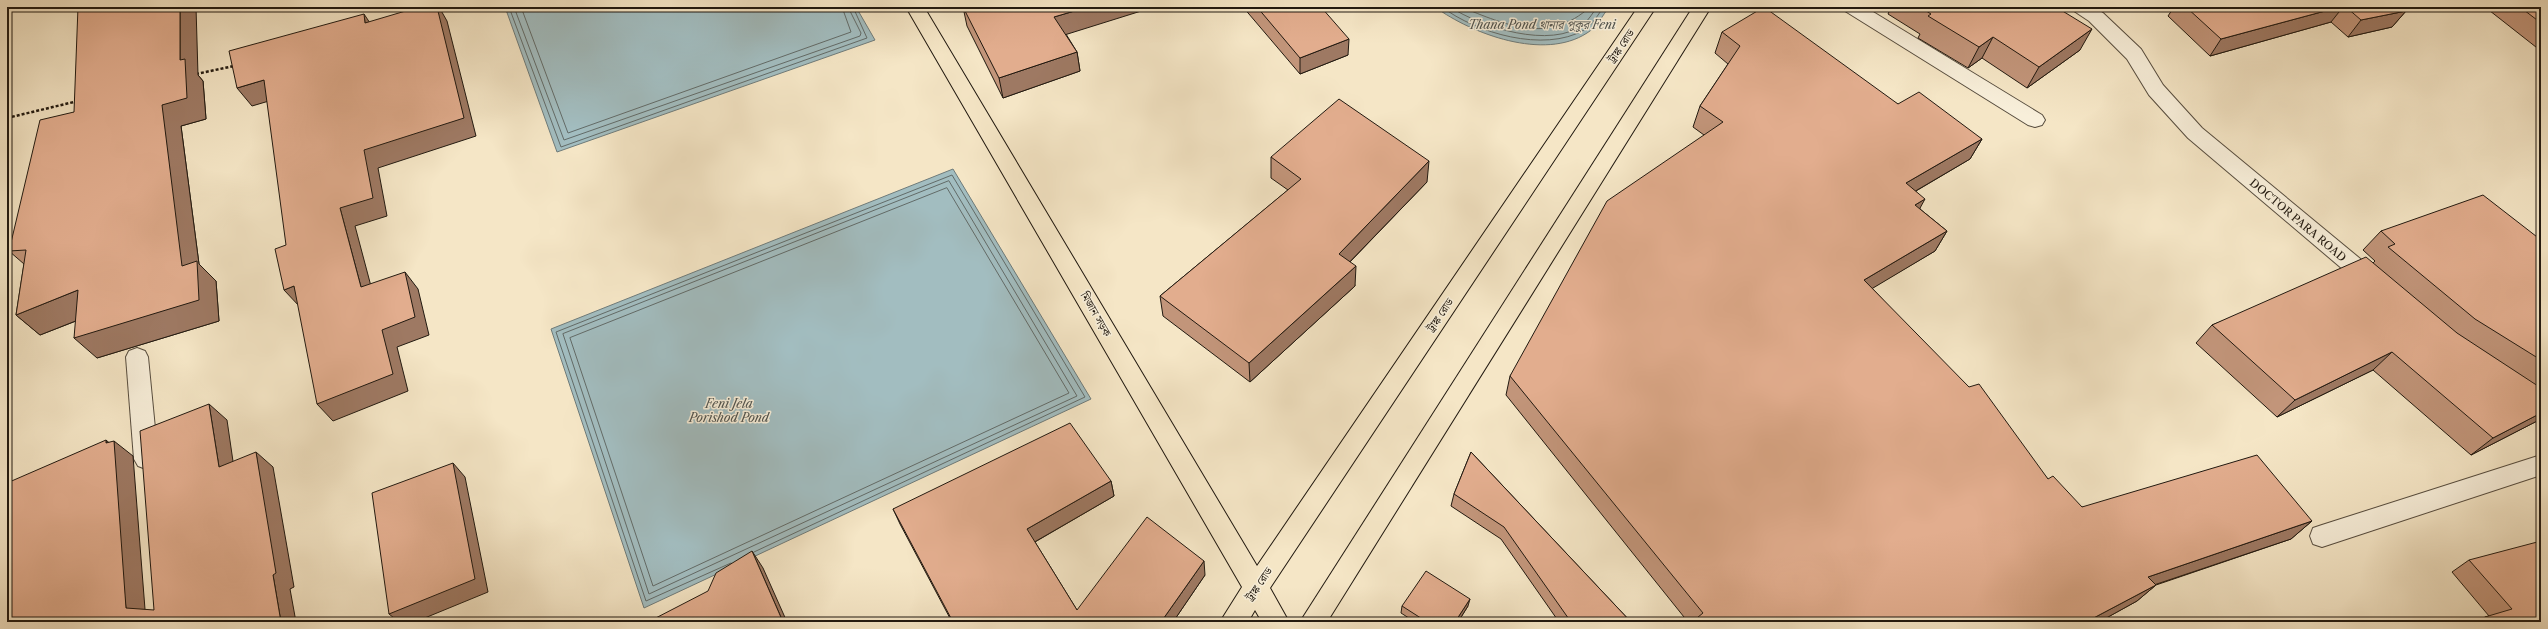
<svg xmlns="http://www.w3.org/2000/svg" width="2548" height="629" viewBox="0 0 2548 629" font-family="'Libre Caslon Text','Noto Serif Bengali',serif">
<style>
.water{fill:#a2bdc0;stroke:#6e7b7a}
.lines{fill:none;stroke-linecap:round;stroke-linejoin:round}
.shore{stroke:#626b68;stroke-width:1}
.minor-casing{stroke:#564c3e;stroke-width:2}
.major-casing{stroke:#211910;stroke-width:2}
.path{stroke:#211910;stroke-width:2.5;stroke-dasharray:3 2;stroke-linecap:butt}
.minor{fill:#f8efda;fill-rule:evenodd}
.major{fill:#f5e6c6;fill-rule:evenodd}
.wall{fill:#c2957a;stroke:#211910}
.shaded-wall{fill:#9e7963;stroke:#211910}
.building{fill:#e2ad8e;stroke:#211910}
.labels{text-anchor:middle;stroke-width:3;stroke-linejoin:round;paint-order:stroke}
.street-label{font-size:11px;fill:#211910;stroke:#f8efda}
.water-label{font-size:12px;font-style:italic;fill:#4e524e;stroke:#f8efda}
</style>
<rect width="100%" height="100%" fill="#f5e6c6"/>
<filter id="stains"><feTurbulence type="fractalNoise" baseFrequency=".005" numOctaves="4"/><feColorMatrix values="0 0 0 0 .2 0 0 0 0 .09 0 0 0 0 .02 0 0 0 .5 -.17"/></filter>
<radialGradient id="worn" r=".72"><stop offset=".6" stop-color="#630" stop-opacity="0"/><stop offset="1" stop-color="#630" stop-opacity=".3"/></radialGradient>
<g class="water">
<polygon points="505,7 856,7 875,40 557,152"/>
<path d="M1435,7H1609C1603,15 1596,28 1587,33C1544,61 1472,34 1435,7Z"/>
<polygon points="953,169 1091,399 644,608 551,329"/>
</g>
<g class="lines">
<g class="shore">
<polyline points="509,7 561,147 867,38 853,7"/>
<polyline points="514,7 564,140 860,36 861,33 848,7"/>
<polyline points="521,7 568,133 851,32 842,7"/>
<path d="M1442,7C1476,33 1544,53 1584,30C1592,26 1598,14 1604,7"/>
<path d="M1450,7C1481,27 1551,50 1584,24C1589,19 1593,13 1597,7"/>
<path d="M1461,7C1507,25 1548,45 1590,7"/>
<polygon points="949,181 1077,396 649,594 563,334"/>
<polygon points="947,188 1069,393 653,586 570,338"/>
<polyline points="731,563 646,601 556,332 952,175 1085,397 754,552"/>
</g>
<defs>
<g id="minor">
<polygon points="1842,7 1865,7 2042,115 2045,120 2042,125 2035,127 2028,125 1845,11"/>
<polygon points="2071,7 2093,7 2103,13 2141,49 2163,85 2202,128 2381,276 2384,282 2381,288 2373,290 2365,288 2188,138 2149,95 2127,59 2089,21 2074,11"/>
<polygon points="137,348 145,351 148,357 158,459 154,466 146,469 138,466 134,459 126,357 129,351"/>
<polygon points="2541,455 2541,475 2322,547 2313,544 2310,536 2313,528 2322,525"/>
</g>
<g id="major">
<polygon points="906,7 924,7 1257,566 1638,7 1656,7 1270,588 1289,622 1262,622 1255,610 1248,622 1220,622 1242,587"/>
<polygon points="1693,7 1711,7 1327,622 1300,622"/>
</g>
</defs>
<use href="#minor" class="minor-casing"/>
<use href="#major" class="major-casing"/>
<g class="path">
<polyline points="196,74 234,66"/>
<polyline points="7,118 78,101"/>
</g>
<use href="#minor" class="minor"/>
<use href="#major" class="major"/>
</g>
<g class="wall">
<polygon points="963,7 1066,34 1077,52 1080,71 1003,98 967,26"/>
<polygon points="1243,7 1321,7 1348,55 1300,74"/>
<polygon points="1891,7 2056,7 2080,50 2027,88 1982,58 1968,68 1918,38 1920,34 1888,14"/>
<polygon points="2174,7 2402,7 2406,11 2392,27 2348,37 2331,22 2210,56 2168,16"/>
<polygon points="2485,7 2541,7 2541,51"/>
<polygon points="1722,32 1898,104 1982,139 1970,159 1916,191 1920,209 1947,231 1935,251 1872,288 2048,479 2082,507 2312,521 2291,539 2156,585 2137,601 2099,622 1688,622 1506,395 1510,376 1704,135 1693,127 1700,106 1728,64 1715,53"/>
<polygon points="198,75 203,81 206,119 181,126 199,264 216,281 219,321 97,358 76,321 40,335 16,315 24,264 9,251 74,112"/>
<polygon points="1271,157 1427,182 1350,262 1355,286 1250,382 1163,316 1160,296 1288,190 1271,178"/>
<polygon points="2381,231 2541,240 2541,419 2471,455 2373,370 2277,417 2196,343 2212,325 2373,263 2375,261 2363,250"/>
<polygon points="1471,452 1631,622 1559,622 1501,539 1451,506 1454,494"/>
<polygon points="1111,481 1114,496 1035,542 1077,610 1205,575 1173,622 952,622 900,524 893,509"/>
<polygon points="2469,560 2541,622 2477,622 2485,617 2489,616 2452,572"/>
<polygon points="1402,606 1468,606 1458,622 1415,622 1401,613"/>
</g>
<g class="shaded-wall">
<polygon points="180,7 196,7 198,75 203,81 206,119 181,126 199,264 216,281 219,321 97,358 74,338 162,105 180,60"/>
<polygon points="437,7 439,7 447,21 476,136 378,168 387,216 355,226 376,305 361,287 340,208 364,150"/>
<polygon points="1088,7 1154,7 1058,37 1054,17"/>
<polygon points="2340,7 2343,7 2331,22 2210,56 2221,39"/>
<polygon points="2406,11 2392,27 2348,37 2361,20"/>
<polygon points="364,14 376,32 365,23"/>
<polygon points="2092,29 2080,50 2027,88 2039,67"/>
<polygon points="1993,37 1982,58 1968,68 1979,47"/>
<polygon points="1349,39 1348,55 1300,74 1300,58"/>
<polygon points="1077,52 1080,71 1003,98 999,78"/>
<polygon points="264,80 279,98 252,106 237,88"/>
<polygon points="1982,139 1970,159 1895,203 1906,183"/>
<polygon points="1429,161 1427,182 1338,274 1339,254"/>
<polygon points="1925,199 1914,219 1915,205"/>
<polygon points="1947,231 1935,251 1853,300 1864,280"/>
<polygon points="1356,266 1355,286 1250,382 1249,363"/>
<polygon points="405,272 418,289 429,335 397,347 408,391 333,421 317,404 382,330"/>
<polygon points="294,286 300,307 284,290"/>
<polygon points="78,290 101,311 40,335 16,315"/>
<polygon points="2392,352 2373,370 2277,417 2295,400"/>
<polygon points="209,404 227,420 236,482 219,467"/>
<polygon points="2541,413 2541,419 2471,455 2493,438"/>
<polygon points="106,440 114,447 114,441 133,456 146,622 126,608"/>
<polygon points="256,452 273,467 294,587 290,589 296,622 281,622 273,575"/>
<polygon points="453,463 465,477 488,592 415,622 399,622 389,614"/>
<polygon points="1111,481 1114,496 1031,544 1027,529"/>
<polygon points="2312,521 2291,539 2130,593 2148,577"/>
<polygon points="752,551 763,568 787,622 783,622"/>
<polygon points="1204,561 1205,575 1173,622 1161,622"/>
<polygon points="2156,585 2137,601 2099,622 2086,622"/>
<polygon points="1470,599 1468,606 1458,622 1455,622"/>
</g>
<g class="building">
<polygon points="78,7 180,7 180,60 185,59 187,98 162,105 182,266 197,261 199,300 74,338 78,290 16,315 26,250 9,251 40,120 74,112"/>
<polygon points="419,7 437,7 464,118 364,150 373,198 340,208 361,287 405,272 415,317 382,330 393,374 317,404 294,286 284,290 275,249 286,245 264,80 237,88 229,51 364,14 365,23"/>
<polygon points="963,7 1088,7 1054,17 1077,52 999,78"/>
<polygon points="1257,7 1321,7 1349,39 1300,58"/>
<polygon points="1764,7 1898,104 1919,92 1982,139 1906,183 1925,199 1915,205 1947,231 1864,280 1969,387 1979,384 2048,479 2053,476 2082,507 2257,455 2312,521 2148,577 2156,585 2086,622 1692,622 1703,613 1510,376 1607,201 1723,122 1700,106 1740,46 1722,32"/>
<polygon points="1920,7 2056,7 2092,29 2039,67 1993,37 1979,47 1928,16 1931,14"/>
<polygon points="2186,7 2340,7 2221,39"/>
<polygon points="2346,7 2402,7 2406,11 2361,20"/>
<polygon points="2520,7 2541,7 2541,23"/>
<polygon points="1339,99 1429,161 1339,254 1356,266 1249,363 1160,296 1301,179 1271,157"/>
<polygon points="2483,195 2541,240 2541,360 2475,319 2388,247 2395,244 2381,231"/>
<polygon points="2366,257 2457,333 2541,388 2541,413 2493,438 2392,352 2295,400 2212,325"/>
<polygon points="209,404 219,467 256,452 276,573 273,575 281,622 7,622 7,483 106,440 106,443 114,441 126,608 154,610 140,431"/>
<polygon points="1070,423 1111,481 1027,529 1077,610 1147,517 1204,561 1161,622 953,622 893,509"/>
<polygon points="1471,452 1631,622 1571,622 1504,527 1454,494"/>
<polygon points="453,463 475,579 389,614 372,493"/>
<polygon points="2541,541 2541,622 2489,622 2485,617 2512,609 2469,560"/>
<polygon points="752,551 783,622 648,622 708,591 716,573"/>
<polygon points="1426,571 1470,599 1455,622 1427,622 1402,606"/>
</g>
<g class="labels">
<g class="street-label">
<text transform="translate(1621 46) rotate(-56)" y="4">ট্রাঙ্ক রোড</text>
<text transform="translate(2298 220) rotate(40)" y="4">DOCTOR PARA ROAD</text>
<text transform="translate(1096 314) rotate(60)" y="4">মিজান সড়ক</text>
<text transform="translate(1440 315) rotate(-56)" y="4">ট্রাঙ্ক রোড</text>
<text transform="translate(1259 584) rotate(-56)" y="4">ট্রাঙ্ক রোড</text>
</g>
<g class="water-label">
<text x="1542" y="29">Thana Pond থানার পুকুর Feni</text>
<text x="729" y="408">Feni Jela<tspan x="729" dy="14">Porishod Pond</tspan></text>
</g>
</g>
<rect width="2548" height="629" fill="none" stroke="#f5e6c6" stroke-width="24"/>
<rect x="8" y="8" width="2532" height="613" fill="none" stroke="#211910" stroke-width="2"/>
<rect x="12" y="12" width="2524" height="605" fill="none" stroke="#211910"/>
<rect width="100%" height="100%" filter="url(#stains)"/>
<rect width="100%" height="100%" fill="url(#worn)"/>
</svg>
